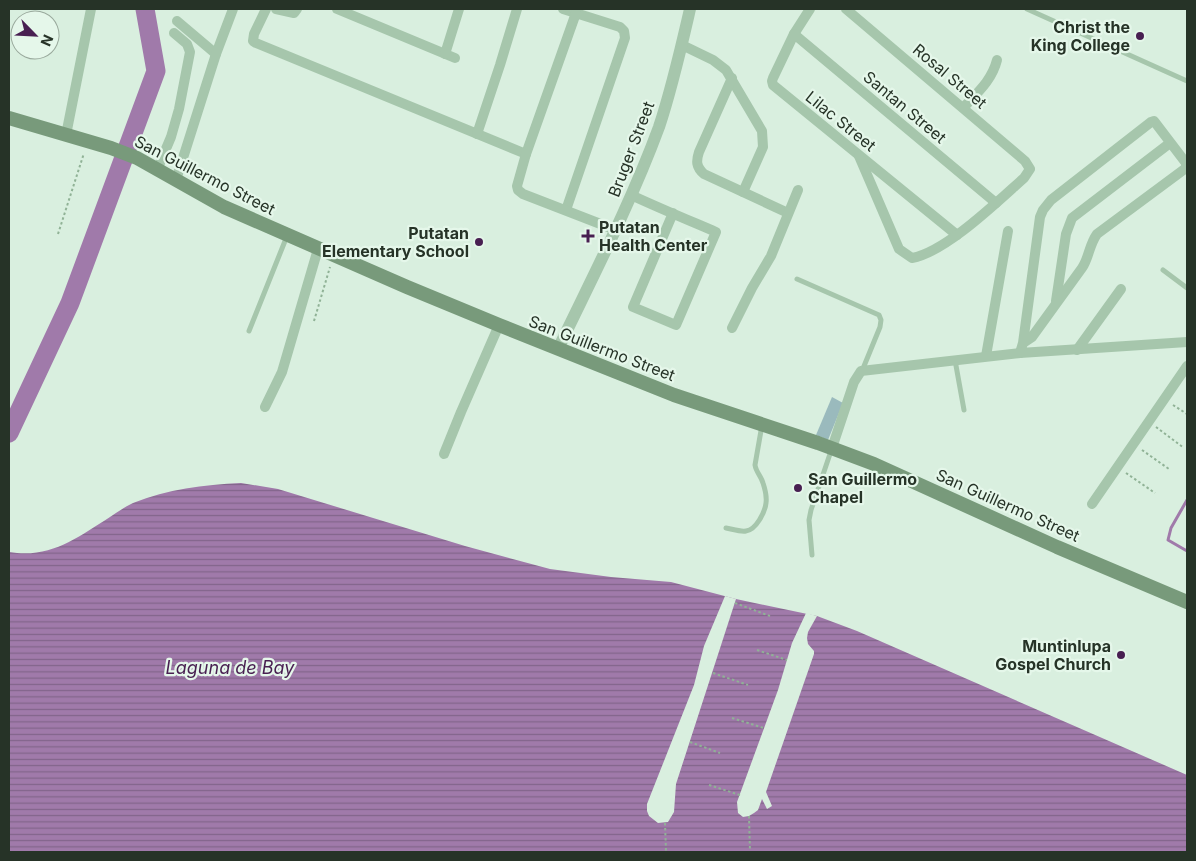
<svg xmlns="http://www.w3.org/2000/svg" width="1196" height="861" viewBox="0 0 1196 861" font-family="Inter,sans-serif">
<style>
.pitch{fill:#9ababd}
.water{fill:url(#water-rules)}
.pier{fill:#d9efdf}
.lines{fill:none;stroke-linecap:round;stroke-linejoin:round}
.stream{stroke:#a07aaa;stroke-width:3}
.river{stroke:#a07aaa;stroke-width:19}
.path{stroke:#90b296;stroke-width:2;stroke-dasharray:2.5 2.5;stroke-linecap:butt}
.service{stroke:#a6c6ac;stroke-width:5}
.minor{stroke:#a6c6ac;stroke-width:10}
.tertiary{stroke:#a6c6ac;stroke-width:12}
.secondary{stroke:#789a7b;stroke-width:14}
.poi-dot{fill:#481f51;stroke:#e5f7ea;stroke-width:2}
.labels{text-anchor:middle;stroke-width:4.5;stroke-linejoin:round;paint-order:stroke}
.poi-label{font-size:16px;font-weight:bold;fill:#263327;stroke:#e5f7ea;text-anchor:end}
.street-label{font-size:16px;fill:#263327;stroke:#e5f7ea}
.water-label{font-size:18px;font-style:italic;fill:#481f51;stroke:#e5f7ea}
</style>
<defs>
<pattern id="water-rules" width="6" height="5" patternUnits="userSpaceOnUse" patternTransform="scale(1.25)"><rect width="6" height="5" fill="#a07aaa"/><path d="M0 2.5h6" fill="none" stroke="#82658a"/></pattern>
</defs>
<rect width="100%" height="100%" fill="#d9efdf"/>
<polygon class="pitch" points="832,397 843,403 828,440 816,435"/>
<path class="water" d="M241,483L278,489L465,546L550,569L611,577L671,582L736,599L817,616L857,631L1187,775V852H9V552C50,559 77,538 110,517C117,512 125,507 133,503C168,489 203,485 241,483Z"/>
<g class="pier">
<polygon points="725,596 736,599 676,784 674,812 668,822 658,823 649,816 647,811 647,804 694,685 704,646"/>
<polygon points="806,613 817,616 808,632 807,638 808,644 814,651 814,654 766,792 772,806 767,809 762,799 758,810 754,813 749,816 743,817 738,813 737,802 778,690 792,643"/>
</g>
<g class="lines">
<polyline class="stream" points="1187,500 1171,528 1168,540 1187,551"/>
<polyline class="river" points="9,433 70,303 156,71 145,9"/>
<g class="path">
<polyline points="58,234 84,153"/>
<polyline points="314,321 330,267"/>
<polyline points="1173,405 1187,414"/>
<polyline points="1156,427 1184,448"/>
<polyline points="1142,450 1169,469"/>
<polyline points="1126,473 1155,493"/>
<polyline points="735,603 770,616"/>
<polyline points="757,650 787,660"/>
<polyline points="713,673 748,685"/>
<polyline points="732,718 764,728"/>
<polyline points="690,742 720,753"/>
<polyline points="709,785 740,795"/>
<polyline points="749,816 750,852"/>
<polyline points="665,823 666,852"/>
</g>
<g class="service">
<polyline points="1027,9 1187,81"/>
<polyline points="1163,270 1187,288"/>
<polyline points="797,279 879,315 881,320 880,327 862,371"/>
<polyline points="249,331 287,236"/>
<polyline points="955,360 964,410"/>
<path d="M726,528C732,529 740,532 746,531C756,530 765,512 766,503C767,496 765,489 763,483C761,476 756,472 755,465L762,425"/>
<polyline points="812,555 809,520 811,510 832,448"/>
</g>
<g class="minor">
<polyline points="266,9 254,34 253,41 256,43 526,154"/>
<polyline points="276,9 294,13 297,9"/>
<polyline points="337,9 455,58"/>
<polyline points="563,9 620,27 624,31 625,38 566,210"/>
<polyline points="810,9 794,34 773,78 772,81 773,85 957,235"/>
<path d="M846,9L1025,161L1030,169L1024,178C998,201 946,252 912,258L899,249L859,156"/>
<polyline points="576,13 526,154 517,186 518,190 523,194 616,230"/>
<polyline points="177,21 216,54"/>
<polyline points="794,34 996,203"/>
<polyline points="682,45 713,60 726,70 762,131 763,147 743,192"/>
<polyline points="445,54 459,9"/>
<path d="M732,78L699,152C696,161 696,167 704,174L788,213"/>
<path d="M964,107C978,92 992,80 997,60"/>
<polyline points="477,134 500,65 517,9"/>
<polyline points="66,135 91,9"/>
<polyline points="157,170 171,137 179,109 190,52 187,44 174,33"/>
<polyline points="176,180 216,54 233,9"/>
<path d="M631,195C659,208 688,220 716,232L676,325L633,307L673,213"/>
<polyline points="1056,301 1066,234 1072,218 1170,143"/>
<polyline points="732,328 752,288 771,256 798,190"/>
<polyline points="1077,350 1121,289"/>
<path d="M1020,353L1023,343L1040,217L1043,210L1051,200L1151,122L1154,121L1186,163V168L1097,234C1089,245 1089,258 1082,268L1032,337L1023,343"/>
<polyline points="986,356 1008,231"/>
<polyline points="265,407 282,372 318,249"/>
<polyline points="832,448 854,382 861,371 1020,353 1187,342"/>
<polyline points="444,454 461,412 499,325"/>
<polyline points="1092,504 1187,366"/>
</g>
<path class="tertiary" d="M558,349C593,276 631,203 659,127C672,88 681,48 690,9"/>
<polyline class="secondary" points="9,118 111,148 137,158 224,207 407,287 499,325 674,395 818,443 874,464 1057,547 1187,602"/>
</g>
<g class="poi-dot">
<circle cx="1140" cy="36" r="5"/>
<path d="M585.5 228.5h5v5h5v5h-5v5h-5v-5h-5v-5h5z"/>
<circle cx="479" cy="242" r="5"/>
<circle cx="798" cy="488" r="5"/>
<circle cx="1121" cy="655" r="5"/>
</g>
<g class="labels">
<g class="poi-label">
<text x="1130" y="33">Christ the<tspan x="1130" dy="18">King College</tspan></text>
<text x="599" y="233" text-anchor="start">Putatan<tspan x="599" dy="18">Health Center</tspan></text>
<text x="469" y="239">Putatan<tspan x="469" dy="18">Elementary School</tspan></text>
<text x="808" y="485" text-anchor="start">San Guillermo<tspan x="808" dy="18">Chapel</tspan></text>
<text x="1111" y="652">Muntinlupa<tspan x="1111" dy="18">Gospel Church</tspan></text>
</g>
<g class="street-label">
<text transform="translate(950 76) rotate(40)" y="6">Rosal Street</text>
<text transform="translate(905 107) rotate(40)" y="6">Santan Street</text>
<text transform="translate(841 121) rotate(39)" y="6">Lilac Street</text>
<text transform="translate(631 149) rotate(-69)" y="6">Bruger Street</text>
<text transform="translate(205 175) rotate(27)" y="6">San Guillermo Street</text>
<text transform="translate(602 348) rotate(21)" y="6">San Guillermo Street</text>
<text transform="translate(1008 505) rotate(24)" y="6">San Guillermo Street</text>
</g>
<g class="water-label">
<text x="230" y="674">Laguna de Bay</text>
</g>
</g>
<rect width="1196" height="861" fill="none" stroke="#263327" stroke-width="20"/>
<g transform="translate(35 35) rotate(114)"><circle r="24" fill="#e5f7ea" stroke="#99a99c"/>
<path d="M0-4L9 19L0 12L-9 19Z" fill="#481f51"/>
<text y="-8" font-size="14" font-weight="bold" text-anchor="middle" fill="#263327">N</text>
</g>
</svg>
